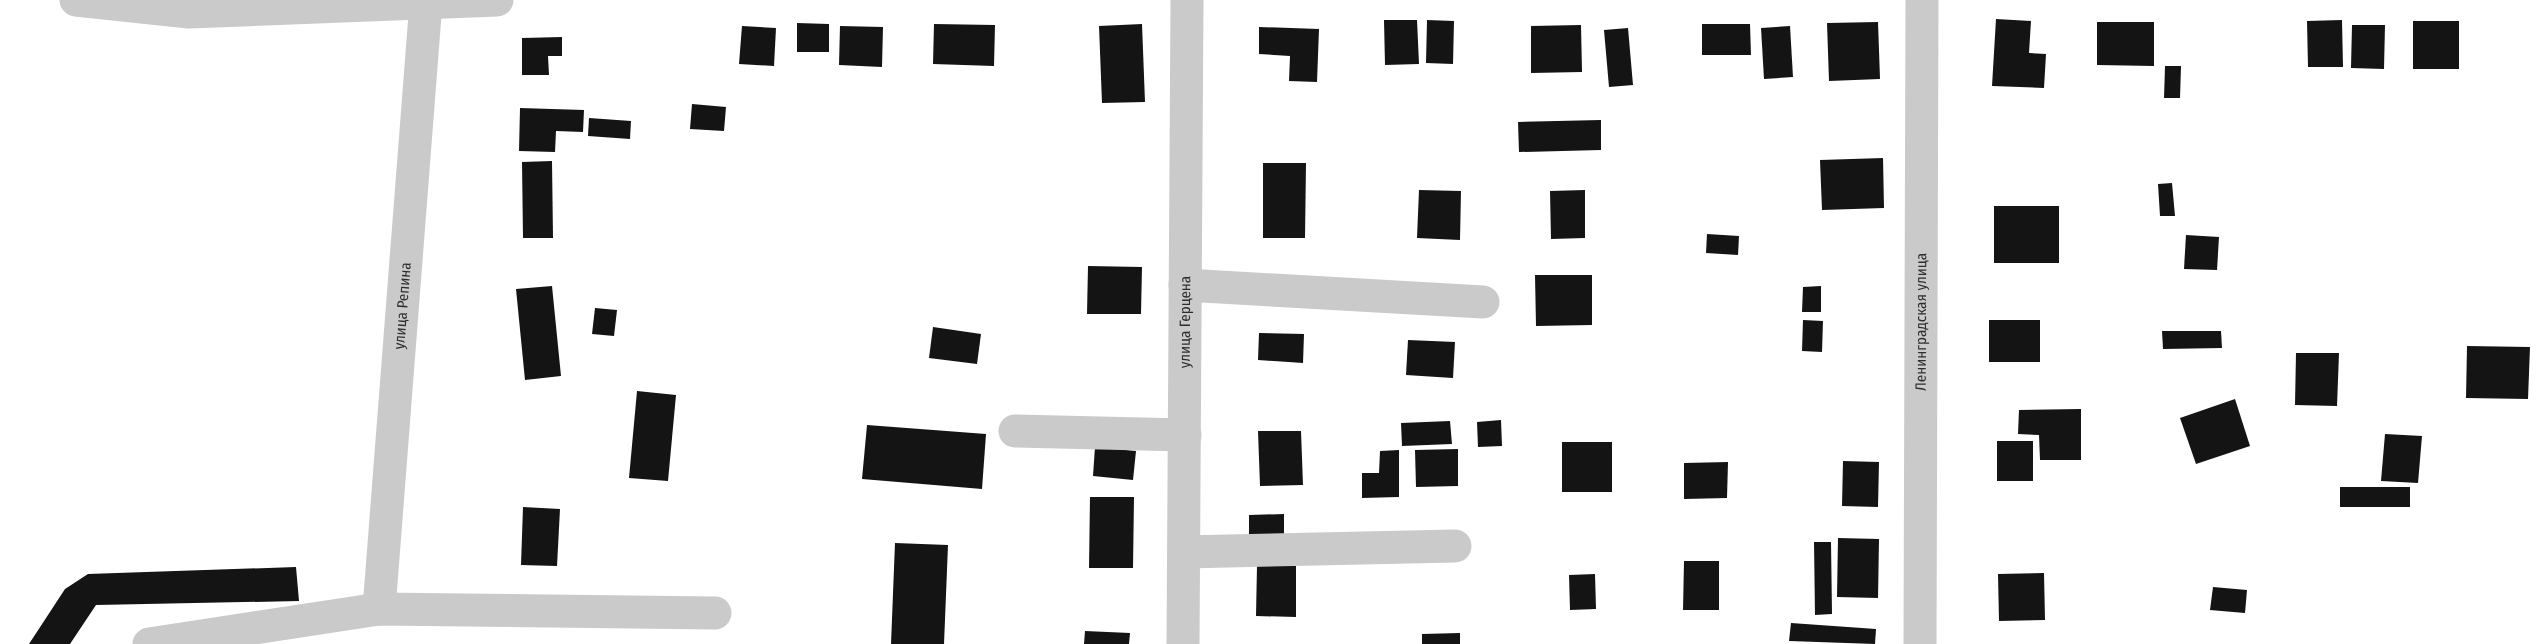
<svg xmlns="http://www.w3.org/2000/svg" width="2536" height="644" viewBox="0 0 2536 644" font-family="'Fira Sans Condensed',sans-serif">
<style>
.building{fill:#141414}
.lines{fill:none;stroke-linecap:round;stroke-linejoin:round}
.minor{stroke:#cacaca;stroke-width:33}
.labels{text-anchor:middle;stroke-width:6;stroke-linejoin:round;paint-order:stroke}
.street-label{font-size:15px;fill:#2d2d2d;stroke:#fff}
</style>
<rect width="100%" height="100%" fill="#fff"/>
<g class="building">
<polygon points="1996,19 2031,21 2029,53 2046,54 2044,88 1992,86"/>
<polygon points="1384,20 1417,20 1419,64 1385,65"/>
<polygon points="1427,20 1454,21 1453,64 1426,63"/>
<polygon points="2342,20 2343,67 2308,67 2307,21"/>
<rect x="2413" y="21" width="46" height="48"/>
<polygon points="1878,22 1880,79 1829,81 1827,23"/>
<polygon points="2097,22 2154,22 2154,66 2097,65"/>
<polygon points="797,23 829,24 829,52 797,52"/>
<polygon points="934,24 995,25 994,66 933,64"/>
<polygon points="1142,24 1145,102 1102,103 1099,26"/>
<polygon points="1702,24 1750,24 1751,55 1702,55"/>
<polygon points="1581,25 1582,72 1531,73 1531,26"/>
<polygon points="2352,25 2385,25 2384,69 2351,68"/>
<polygon points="742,26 776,28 774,66 739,64"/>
<polygon points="840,26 883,27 882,67 839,65"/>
<polygon points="1790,26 1793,77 1764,79 1761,28"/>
<polygon points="1259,27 1319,29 1317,82 1289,81 1290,56 1259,54"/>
<polygon points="1628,28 1633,85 1609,87 1604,30"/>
<polygon points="562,37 562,56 548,56 549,75 522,75 522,38"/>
<polygon points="2165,66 2181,66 2180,98 2164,98"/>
<polygon points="692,104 726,107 724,131 690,129"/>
<polygon points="520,108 584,110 583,132 556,131 555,152 519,151"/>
<polygon points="589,118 631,121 630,139 588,136"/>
<polygon points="1601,120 1601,150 1519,152 1518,122"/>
<polygon points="1883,158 1884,208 1822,210 1820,160"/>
<polygon points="552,161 553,238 523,238 522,162"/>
<polygon points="1263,163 1306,163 1305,238 1263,238"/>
<polygon points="2172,183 2175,216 2160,216 2158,184"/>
<polygon points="1419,190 1461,191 1460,240 1417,238"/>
<polygon points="1585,190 1585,238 1551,239 1550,191"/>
<rect x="1994" y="206" width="65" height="57"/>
<polygon points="1707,234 1739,236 1738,255 1706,253"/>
<polygon points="2186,235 2219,237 2217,270 2184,269"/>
<polygon points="1088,266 1142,267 1141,314 1087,314"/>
<polygon points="1535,275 1592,275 1592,325 1536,326"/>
<polygon points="552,286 561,376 525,380 516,289"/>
<polygon points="1821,286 1821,312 1802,312 1803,287"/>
<polygon points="595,308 617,310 614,336 592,334"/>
<polygon points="1803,320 1823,321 1822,352 1802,351"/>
<rect x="1989" y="320" width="51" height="42"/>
<polygon points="933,327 981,334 977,364 929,358"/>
<polygon points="2162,331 2221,331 2222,348 2163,349"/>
<polygon points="1259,333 1304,334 1303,363 1258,360"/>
<polygon points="1408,340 1455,342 1453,378 1406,375"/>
<polygon points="2467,346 2530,347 2528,399 2466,398"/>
<polygon points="2296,353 2339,353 2337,406 2295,405"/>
<polygon points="637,391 676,395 668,481 629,478"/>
<polygon points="2235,399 2250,446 2196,464 2180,418"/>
<polygon points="2081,409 2081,460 2040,460 2039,435 2018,434 2019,410"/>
<polygon points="1501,420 1502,446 1478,447 1477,422"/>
<polygon points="1450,421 1452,444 1402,446 1401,423"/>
<polygon points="867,425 986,434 982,489 862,479"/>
<polygon points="1258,431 1301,431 1303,485 1260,486"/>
<polygon points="2385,434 2422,436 2418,483 2381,481"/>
<rect x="1997" y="441" width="36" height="40"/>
<rect x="1562" y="442" width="50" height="50"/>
<polygon points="1095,447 1136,451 1133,480 1093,476"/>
<polygon points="1458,449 1458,486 1416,487 1415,450"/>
<polygon points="1399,450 1399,497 1362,498 1362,473 1379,473 1380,451"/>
<polygon points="1843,461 1879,462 1878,507 1842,506"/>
<polygon points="1728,462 1727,498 1684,499 1684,463"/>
<rect x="2340" y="487" width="70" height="20"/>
<polygon points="1090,497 1134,497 1133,568 1089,568"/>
<polygon points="523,507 560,509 557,566 521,565"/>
<polygon points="1284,514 1284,535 1249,536 1249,515"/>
<polygon points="1838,538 1879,539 1878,598 1837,597"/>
<polygon points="1814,542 1831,542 1832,614 1815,615"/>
<polygon points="895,543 948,545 944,644 891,644"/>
<polygon points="1684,561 1719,561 1719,610 1683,610"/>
<polygon points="1257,566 1296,566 1296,617 1256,616"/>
<polygon points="296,567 299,601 96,605 70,644 29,644 65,589 88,574"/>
<polygon points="2044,573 2045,620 1999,621 1998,574"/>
<polygon points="1595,574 1596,609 1570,610 1569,575"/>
<polygon points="2213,587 2247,590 2245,613 2210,610"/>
<polygon points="1791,623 1876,629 1875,644 1789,641"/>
<polygon points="1085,631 1130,633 1129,644 1084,644"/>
<polygon points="1460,633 1460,644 1422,644 1422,634"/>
</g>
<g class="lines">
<g class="minor">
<polyline points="76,0 189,12 497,0"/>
<polyline points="1185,285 1483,302"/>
<polyline points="1015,431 1185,435"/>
<polyline points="1184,552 1455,546"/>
<path id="s1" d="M379,609L426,2"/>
<polyline points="149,644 379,609 715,613"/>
<path id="s2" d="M1183,644L1187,0"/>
<path id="s3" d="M1920,644L1922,0"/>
</g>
</g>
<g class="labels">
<g class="street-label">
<text dy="5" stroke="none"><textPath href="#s1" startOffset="304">улица Репина</textPath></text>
<text dy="5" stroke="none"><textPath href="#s2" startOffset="322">улица Герцена</textPath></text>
<text dy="5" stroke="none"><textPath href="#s3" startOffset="322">Ленинградская улица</textPath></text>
</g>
</g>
</svg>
